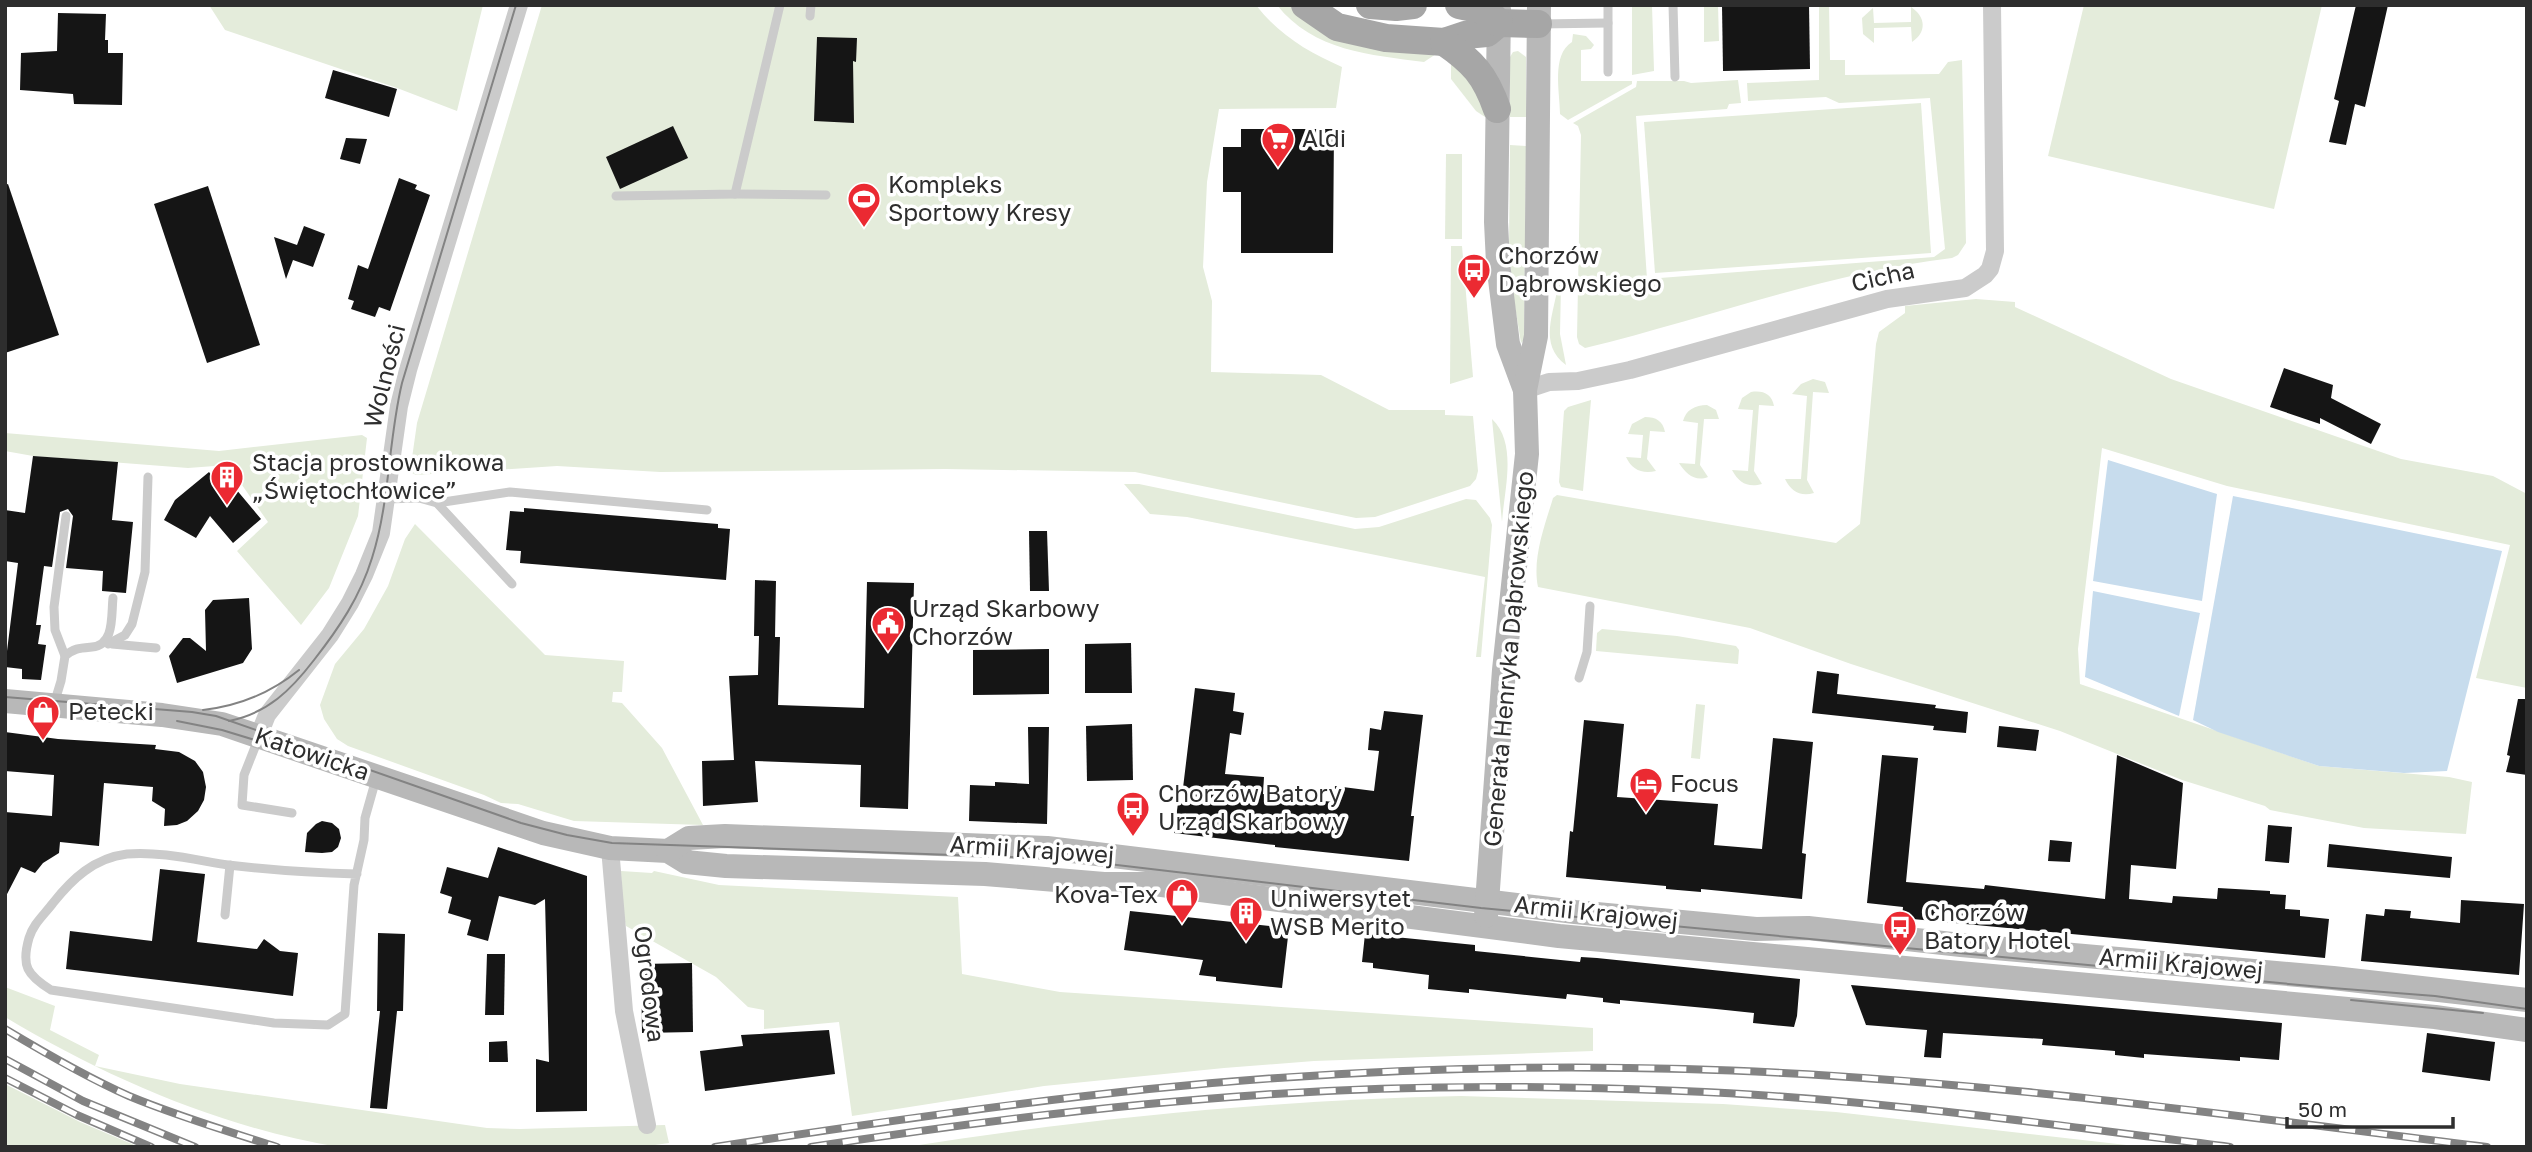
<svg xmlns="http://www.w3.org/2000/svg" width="2532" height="1152" viewBox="0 0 2532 1152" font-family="'Golos Text',sans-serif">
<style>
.green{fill:#e4ecdb}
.water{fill:#c7dced}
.building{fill:#151515}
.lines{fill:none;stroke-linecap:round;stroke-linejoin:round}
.lane{stroke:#cbcbcb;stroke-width:9}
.street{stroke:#cbcbcb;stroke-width:18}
.secondary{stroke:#b8b8b8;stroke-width:24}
.primary{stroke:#a6a6a6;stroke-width:28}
.tram{stroke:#838383;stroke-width:2}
.rail-casing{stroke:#838383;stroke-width:8}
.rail{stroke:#fff;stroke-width:5;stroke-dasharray:16;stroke-linecap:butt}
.labels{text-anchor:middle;stroke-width:7;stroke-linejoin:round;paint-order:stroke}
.poi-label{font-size:24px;fill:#2e2e2e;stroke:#fff;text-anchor:start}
.street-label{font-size:24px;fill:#2e2e2e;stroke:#fff}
</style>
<rect width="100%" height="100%" fill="#fff"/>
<g class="green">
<polygon points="209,5 483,5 457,111 397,88 225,30"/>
<path d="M542,5H1256C1279,35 1308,52 1342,67L1336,108L1219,109L1207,182L1203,267L1212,301L1211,372L1321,375L1389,410H1445V415L1473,416L1478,471L1476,479L1470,486L1375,517L1356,518L1135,472L945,469L660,472L557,466L416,475L410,472L417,423Z"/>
<path d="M1277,5H1291L1436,54L1424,62C1371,55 1313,51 1277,5Z"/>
<polygon points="1632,5 1652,5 1654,71 1632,75"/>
<polygon points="1704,5 1718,5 1719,41 1704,42"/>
<path d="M1819,5H1829L1830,60H1845V75L1939,74L1948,62L1962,60L1966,243L1958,255L1952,258C1826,273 1708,318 1585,348L1579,344L1577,337L1581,135L1578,126L1573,123L1636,87L1637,81H1684L1691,83L1738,80L1741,103L1729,104L1727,109L1636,116L1647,279L1934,257L1945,249L1930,98L1839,103L1826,97L1748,101L1747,83L1819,80Z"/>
<polygon points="2084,5 2322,5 2274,209 2048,156"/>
<path d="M1911,7C1926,17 1927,32 1912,42L1911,27L1874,28V43L1863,34L1862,18L1873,8L1874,23L1911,22Z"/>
<path d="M1573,34L1586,36L1594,45L1591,49L1581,50V81H1632V84L1568,120L1560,114C1560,92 1551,55 1572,42Z"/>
<polygon points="1518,51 1526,57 1526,117 1510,117 1510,57 1513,52"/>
<polygon points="1451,59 1482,95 1485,117 1476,111 1451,79"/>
<polygon points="1921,103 1931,253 1655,273 1644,122"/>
<polygon points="1510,145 1526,146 1524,340 1521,343 1513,294 1509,248"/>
<polygon points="1446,154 1462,154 1462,239 1445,239"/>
<polygon points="1451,246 1462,246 1473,377 1450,384"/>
<path d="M1558,285H1561L1560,334L1566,365C1538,344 1554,314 1558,285Z"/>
<path d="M1976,299L2015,302V307L2171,379L2401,459L2493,476L2527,494V688L2476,678L2510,545L2227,486L2102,448L2078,649L2080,684L2319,766L2449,777L2472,782L2466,834L2364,828L2270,810L2265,806L2182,780L2060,731L1851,664L1750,628L1538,587C1532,558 1545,525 1553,498L1557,495L1836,543L1860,524L1876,344L1879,332L1905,313V306Z"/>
<path d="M1813,379L1825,382L1829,393L1813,392L1807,480L1814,493C1800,497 1791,491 1785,479H1801L1807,396L1792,394L1801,384Z"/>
<path d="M1751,392C1763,390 1772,394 1774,406L1759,405L1754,471L1762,484C1748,488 1739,483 1732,470L1748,471L1753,410L1738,409L1742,398Z"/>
<polygon points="1591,400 1583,491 1561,487 1559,482 1564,411 1568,407"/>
<path d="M1707,405L1716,410L1719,419H1704L1700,465L1708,477C1695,482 1686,474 1679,463L1695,464L1698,423L1683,421C1686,410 1695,405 1707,405Z"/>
<path d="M1645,417C1656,417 1663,421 1665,432L1650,431L1647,459L1656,471C1642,474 1632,470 1626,457L1641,458L1643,435L1628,434L1632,424Z"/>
<path d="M1492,419C1518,444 1504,490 1502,522Z"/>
<polygon points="5,433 219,451 362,435 367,438 358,516 329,588 301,625 237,551 268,522 228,465 188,468 33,456 5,451"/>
<polygon points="1124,484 1139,484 1355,529 1379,527 1466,499 1476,500 1490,518 1492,525 1481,657 1476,657 1485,577 1187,517 1150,514"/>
<polygon points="415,524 545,655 624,661 622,692 613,692 612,702 622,703 662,748 703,825 574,821 518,804 501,803 484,795 348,746 337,739 324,719 320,705 335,664 364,629 388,586 405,539"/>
<polygon points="1602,629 1677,636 1736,646 1739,650 1738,664 1596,651 1597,633"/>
<polygon points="1696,704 1705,705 1700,759 1691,758"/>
<polygon points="621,871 652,873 654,871 719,885 958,897 962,974 1060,992 1593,1028 1593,1051 1314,1061 1224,1068 1044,1086 852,1116 839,1022 764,1029 764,1010 748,1007 716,977 626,926 622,909"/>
<path d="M5,987L55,1006L50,1030L99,1055L95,1066L180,1084L487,1128L520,1129L665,1125L669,1143L641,1147H338C220,1127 107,1078 5,1017Z"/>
<polygon points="5,1084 80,1122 139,1147 5,1147"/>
<path d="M1461,1096L1723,1104L1836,1112L2144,1147H906C1090,1118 1275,1100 1461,1096Z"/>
</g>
<g class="water">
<polygon points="2108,460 2217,494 2202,601 2093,581"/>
<polygon points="2233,496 2502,551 2447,771 2404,773 2319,766 2218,732 2193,720"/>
<polygon points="2093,591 2200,613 2179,716 2085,677"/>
</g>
<g class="building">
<polygon points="1722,5 1809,5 1810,69 1723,71"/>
<polygon points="2356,5 2388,5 2365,107 2355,104 2346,145 2329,142 2339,101 2334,99"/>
<polygon points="58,13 106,14 105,40 108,40 108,53 123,53 122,105 74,104 73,94 20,90 21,53 57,51"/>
<polygon points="817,37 857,38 856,62 853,61 854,123 814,121"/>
<polygon points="333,70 397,89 389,117 325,98"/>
<polygon points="673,126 688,158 620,189 606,157"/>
<polygon points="1241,129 1334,129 1333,253 1241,253 1241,192 1223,192 1223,147 1241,147"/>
<polygon points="346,138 367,139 360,164 340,159"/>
<polygon points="399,178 417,185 415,189 430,195 390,311 379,307 375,317 351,309 354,301 348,299 358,265 368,269"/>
<polygon points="8,184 59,335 5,353 5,185"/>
<polygon points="208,186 260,345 207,363 154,204"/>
<polygon points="304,226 325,234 313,267 293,260 286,279 274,237 297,245"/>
<polygon points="2284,368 2333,385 2331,398 2381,424 2371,444 2320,418 2320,424 2270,407"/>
<polygon points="33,456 118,462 112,520 133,522 126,593 102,591 103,571 66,568 73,516 68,509 60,512 52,567 44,566 36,625 41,625 38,644 46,645 41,680 22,679 22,669 5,667 18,563 5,561 5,510 25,513"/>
<polygon points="209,472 217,482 225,476 261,519 233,543 210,516 196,538 164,520 175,500"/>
<polygon points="524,508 718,524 718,528 730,529 726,580 520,563 521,551 506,550 510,511 524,512"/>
<polygon points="1029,531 1047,531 1049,591 1030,591"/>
<polygon points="755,580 776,581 775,637 780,637 778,705 864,708 867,582 914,583 908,809 860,807 861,765 755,761 758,802 703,806 702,761 734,760 729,676 758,675 759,636 754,636"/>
<polygon points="249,598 252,649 243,663 177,683 169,656 183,638 190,638 206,651 205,610 213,600"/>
<polygon points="1131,643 1132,693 1085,693 1085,644"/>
<polygon points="1049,649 1049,694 973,695 973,650"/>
<polygon points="1817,671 1839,674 1837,694 1936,705 1935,708 1968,712 1966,733 1933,730 1934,726 1812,713"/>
<polygon points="1195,688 1235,693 1233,711 1244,713 1241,735 1230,733 1225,774 1264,777 1263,794 1333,802 1335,786 1374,791 1379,751 1368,750 1370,728 1381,730 1384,711 1423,715 1411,816 1414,816 1409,861 1275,847 1275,845 1174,833 1180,788 1183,788"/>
<polygon points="2518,699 2527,699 2527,775 2506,772 2510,756 2507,755"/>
<polygon points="1584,720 1624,724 1617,797 1718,804 1714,845 1762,849 1773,738 1813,742 1802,853 1806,854 1802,899 1701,889 1701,892 1666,889 1666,886 1566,877 1570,831 1573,832"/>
<polygon points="1132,724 1133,780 1087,781 1086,726"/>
<polygon points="1999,726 2039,730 2036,751 1997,747"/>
<polygon points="1028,727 1049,727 1047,824 969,821 970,785 995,786 995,782 1029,784"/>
<polygon points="5,732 58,739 156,745 155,749 179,752 195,761 203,772 206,787 204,800 198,811 187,821 177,825 164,826 165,809 152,801 153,787 104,783 99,846 60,842 59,853 43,863 35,873 21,867 5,898 5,812 52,816 54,775 5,771"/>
<polygon points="1882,755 1918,758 1906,882 1984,889 1985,885 2105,899 2117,755 2183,783 2176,869 2131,865 2129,899 2172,903 2173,896 2217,899 2218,888 2270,891 2270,894 2286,895 2285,909 2300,910 2300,916 2329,919 2325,958 1902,918 1903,907 1867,903"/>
<polygon points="322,821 332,823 339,829 341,838 338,847 332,852 322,853 305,852 307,833 316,824"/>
<polygon points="2268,825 2292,827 2289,863 2265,861"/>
<polygon points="2050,840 2072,842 2070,862 2048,861"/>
<polygon points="2329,844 2452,857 2450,878 2327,867"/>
<polygon points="498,847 587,876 587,1111 536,1112 536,1059 549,1062 545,899 535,905 499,896 488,941 467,935 471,920 448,913 452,897 440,893 447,867 488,878"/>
<polygon points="160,869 205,874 197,942 257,949 264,939 280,951 298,953 293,996 66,969 70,931 152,941"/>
<polygon points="2461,900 2524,904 2519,975 2361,961 2366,914 2384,916 2385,909 2411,911 2410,918 2460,923"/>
<polygon points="1130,911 1289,928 1282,988 1216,981 1216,977 1199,975 1203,960 1124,950"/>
<polygon points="378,933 405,934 403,1011 397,1011 387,1109 370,1108 380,1011 377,1011"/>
<polygon points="1365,934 1475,945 1475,951 1580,962 1581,957 1597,958 1800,979 1797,1016 1794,1027 1753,1023 1754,1013 1716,1009 1620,1000 1620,1004 1603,1002 1603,998 1567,994 1566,999 1469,989 1469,993 1428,989 1429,975 1373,968 1373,963 1362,962"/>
<polygon points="487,954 505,954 504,1015 485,1015"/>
<polygon points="692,963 693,1032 642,1033 641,964"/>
<polygon points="1851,985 2282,1023 2279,1060 2240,1057 2240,1061 2144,1054 2144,1058 2115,1055 2115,1051 2042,1045 2043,1039 1943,1033 1941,1058 1924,1057 1927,1030 1866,1025"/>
<polygon points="829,1030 835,1074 705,1091 700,1051 743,1046 741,1035"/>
<polygon points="2427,1033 2495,1042 2490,1081 2422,1072"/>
<polygon points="507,1041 508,1062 489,1062 489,1042"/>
</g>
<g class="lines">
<g class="lane">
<polyline points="1608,5 1608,72"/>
<polyline points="1673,5 1675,77"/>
<polyline points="810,16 811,5"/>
<polyline points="1540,24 1608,23"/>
<polyline points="735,194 826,195"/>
<polyline points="616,196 735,194 780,5"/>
<polyline points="386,499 419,498 437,503 512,584"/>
<polyline points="437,503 510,492 707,510"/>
<polyline points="108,644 125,635 132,624 145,572 148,477"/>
<polyline points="112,644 156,648"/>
<polyline points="65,656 55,630 54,607 66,516"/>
<polyline points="1579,678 1587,652 1590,606"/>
<path d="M54,704L61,681L65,656C74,648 80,648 92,647C115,645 111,615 113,598"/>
<polyline points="259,737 244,775 242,805 292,813"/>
<path d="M357,874C314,873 271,870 228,865C196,860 159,851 127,854C94,858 72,879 53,903C44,915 33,924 29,938C21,966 27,975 51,990L274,1023L328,1025L345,1014L354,885L364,840L365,818L376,779"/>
<polyline points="225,915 230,865"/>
</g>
<g class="street">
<polyline points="1525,390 1549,382 1578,381 1630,370 1887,299 1965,288 1985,275 1990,269 1995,251 1992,5"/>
<polyline points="259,735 267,715 330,635 350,603 364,575 381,533 399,406 408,370 519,5"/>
<polyline points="610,848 624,1011 647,1125"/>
</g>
<g class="secondary">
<polyline points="1499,10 1496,222 1498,263 1508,344 1525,390"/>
<polyline points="5,701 162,715 222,724 543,833 610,848 668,851 686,862 726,866 985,874 1104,884 1154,884 1559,936 2435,1017 2527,1030"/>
<polyline points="668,851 689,838 725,836 1047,848 1575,912 1756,929 1808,928 1961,945 2333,978 2527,1000"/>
<polyline points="1486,916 1504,670 1527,454 1525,390 1536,336 1539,5"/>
</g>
<g class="primary">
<polyline points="1305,5 1337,27 1386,38 1444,42 1465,35 1487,33 1499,23 1538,24"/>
<polyline points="1370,5 1396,7 1413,5"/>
<polyline points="1459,5 1487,11 1499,23"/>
<path d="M1444,42C1473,62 1485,75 1497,109"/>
</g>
<g class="tram">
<polyline points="5,697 192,712 216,716 521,823 567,835 612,843 1066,859 1481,908 2332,988 2435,996 2527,1009"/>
<path d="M203,710C238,706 272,692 299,670"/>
<polyline points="177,721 222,730 268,744"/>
<path d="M229,721C268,713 291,690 314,660C339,628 360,597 372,558C390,502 388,441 402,383L516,5"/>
<polyline points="2351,1000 2483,1013"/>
</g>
<defs>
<g id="rail">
<path d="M5,1029C45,1053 86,1077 129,1096C177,1116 227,1131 277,1147"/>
<polyline points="5,1059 83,1101 195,1147"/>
<polyline points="5,1078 77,1115 151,1147"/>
<path d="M715,1147C859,1125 1004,1104 1149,1089C1327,1071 1507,1064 1685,1069C1954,1076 2220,1114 2487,1147"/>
<path d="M811,1147C960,1124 1109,1105 1259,1095C1400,1085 1541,1085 1682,1091C1865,1098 2048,1124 2230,1147"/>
</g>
</defs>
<use href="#rail" class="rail-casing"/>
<use href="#rail" class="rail"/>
</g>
<defs>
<symbol id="supermarket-pin" viewBox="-11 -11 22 30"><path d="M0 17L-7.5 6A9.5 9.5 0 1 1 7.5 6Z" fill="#eb2a32" stroke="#fff"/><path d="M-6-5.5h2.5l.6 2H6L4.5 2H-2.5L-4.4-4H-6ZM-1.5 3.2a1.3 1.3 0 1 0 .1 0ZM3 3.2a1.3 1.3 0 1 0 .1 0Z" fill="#fff"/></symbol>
<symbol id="stadium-pin" viewBox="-11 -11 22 30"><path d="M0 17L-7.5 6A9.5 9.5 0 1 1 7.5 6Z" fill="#eb2a32" stroke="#fff"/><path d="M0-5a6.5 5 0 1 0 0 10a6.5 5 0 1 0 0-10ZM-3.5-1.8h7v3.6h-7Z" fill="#fff"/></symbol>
<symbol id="bus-pin" viewBox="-11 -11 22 30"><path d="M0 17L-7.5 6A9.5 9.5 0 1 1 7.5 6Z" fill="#eb2a32" stroke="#fff"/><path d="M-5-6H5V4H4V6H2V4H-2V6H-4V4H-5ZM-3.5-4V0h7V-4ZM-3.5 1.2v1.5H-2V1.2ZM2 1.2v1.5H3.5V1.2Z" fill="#fff"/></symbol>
<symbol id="building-pin" viewBox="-11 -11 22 30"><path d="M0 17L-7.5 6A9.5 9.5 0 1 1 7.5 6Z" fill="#eb2a32" stroke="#fff"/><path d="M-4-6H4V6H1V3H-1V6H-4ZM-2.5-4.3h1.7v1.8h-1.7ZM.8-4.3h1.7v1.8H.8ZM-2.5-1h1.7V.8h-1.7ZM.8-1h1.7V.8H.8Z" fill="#fff"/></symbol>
<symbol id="civic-pin" viewBox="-11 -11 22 30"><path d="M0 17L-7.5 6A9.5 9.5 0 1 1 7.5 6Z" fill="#eb2a32" stroke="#fff"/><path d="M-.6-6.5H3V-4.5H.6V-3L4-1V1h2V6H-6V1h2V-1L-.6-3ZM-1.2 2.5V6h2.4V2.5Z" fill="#fff"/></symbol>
<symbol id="shop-pin" viewBox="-11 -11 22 30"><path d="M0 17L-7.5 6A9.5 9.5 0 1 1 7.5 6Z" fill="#eb2a32" stroke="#fff"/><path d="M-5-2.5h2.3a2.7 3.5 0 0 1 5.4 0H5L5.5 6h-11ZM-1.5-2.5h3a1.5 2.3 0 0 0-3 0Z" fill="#fff"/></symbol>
<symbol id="hotel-pin" viewBox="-11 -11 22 30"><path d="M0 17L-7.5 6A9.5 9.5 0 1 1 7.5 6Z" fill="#eb2a32" stroke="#fff"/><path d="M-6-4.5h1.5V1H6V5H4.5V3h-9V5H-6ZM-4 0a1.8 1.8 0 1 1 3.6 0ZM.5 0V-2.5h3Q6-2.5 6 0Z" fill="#fff"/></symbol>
</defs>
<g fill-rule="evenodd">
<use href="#supermarket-pin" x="1259" y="120" width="38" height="52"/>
<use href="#stadium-pin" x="845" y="180" width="38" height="52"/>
<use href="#bus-pin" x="1455" y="251" width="38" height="52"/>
<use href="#building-pin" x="208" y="458" width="38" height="52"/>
<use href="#civic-pin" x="869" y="604" width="38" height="52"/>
<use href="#shop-pin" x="24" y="693" width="38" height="52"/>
<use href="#hotel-pin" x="1627" y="765" width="38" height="52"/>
<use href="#bus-pin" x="1114" y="789" width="38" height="52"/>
<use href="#shop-pin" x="1163" y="876" width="38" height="52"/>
<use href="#building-pin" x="1227" y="894" width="38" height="52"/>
<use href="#bus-pin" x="1881" y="908" width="38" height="52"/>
</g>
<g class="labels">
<g class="poi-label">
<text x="1302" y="147">Aldi</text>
<text x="888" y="193">Kompleks<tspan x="888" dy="28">Sportowy Kresy</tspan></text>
<text x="1498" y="264">Chorzów<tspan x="1498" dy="28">Dąbrowskiego</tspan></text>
<text x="252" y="471">Stacja prostownikowa<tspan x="252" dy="28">„Świętochłowice”</tspan></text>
<text x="912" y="617">Urząd Skarbowy<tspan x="912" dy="28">Chorzów</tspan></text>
<text x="68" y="720">Petecki</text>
<text x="1670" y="792">Focus</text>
<text x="1158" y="802">Chorzów Batory<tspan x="1158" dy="28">Urząd Skarbowy</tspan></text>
<text x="1158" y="903" text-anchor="end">Kova-Tex</text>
<text x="1270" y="907">Uniwersytet<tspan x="1270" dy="28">WSB Merito</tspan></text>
<text x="1924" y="921">Chorzów<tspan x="1924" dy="28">Batory Hotel</tspan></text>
</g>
<g class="street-label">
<text transform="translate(1883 277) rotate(-13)" y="8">Cicha</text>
<text transform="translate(385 376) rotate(-76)" y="8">Wolności</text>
<text transform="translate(1509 659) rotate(-85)" y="8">Generała Henryka Dąbrowskiego</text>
<text transform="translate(312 754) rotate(19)" y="8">Katowicka</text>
<text transform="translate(1032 850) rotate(4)" y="8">Armii Krajowej</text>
<text transform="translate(1596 913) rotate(6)" y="8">Armii Krajowej</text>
<text transform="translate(2181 964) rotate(5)" y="8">Armii Krajowej</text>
<text transform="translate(649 984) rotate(83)" y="8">Ogrodowa</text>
</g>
</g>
<rect width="2532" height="1152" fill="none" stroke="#2e2e2e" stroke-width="14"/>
<path d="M2287 1117v10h166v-10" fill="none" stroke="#2e2e2e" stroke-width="3.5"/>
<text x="2298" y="1117" font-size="21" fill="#2e2e2e" stroke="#ffffff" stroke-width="5" paint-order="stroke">50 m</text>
</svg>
